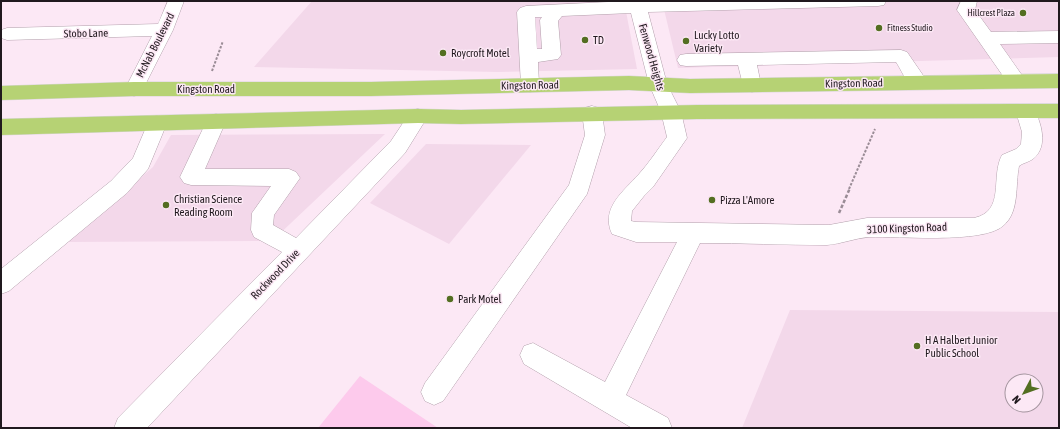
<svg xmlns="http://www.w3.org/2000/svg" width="1060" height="429" viewBox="0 0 1060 429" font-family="'Asap Condensed',sans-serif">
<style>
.built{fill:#f3d8ea;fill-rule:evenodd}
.green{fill:#fdcaec}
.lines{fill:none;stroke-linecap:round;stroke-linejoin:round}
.minor-casing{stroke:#b3a0ac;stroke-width:1}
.major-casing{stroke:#d7d6d6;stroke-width:1}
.path-far1{stroke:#9a8c96;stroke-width:2;stroke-dasharray:2.5 1.5;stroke-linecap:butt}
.path{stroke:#9a8c96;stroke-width:2.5;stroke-dasharray:3.5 2;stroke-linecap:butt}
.minor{fill:#fff;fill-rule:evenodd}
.major{fill:#b6d274;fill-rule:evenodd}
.poi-dot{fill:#536e21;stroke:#fce8f5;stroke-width:1.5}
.labels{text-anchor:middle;stroke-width:3;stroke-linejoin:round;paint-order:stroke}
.far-poi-label{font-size:9px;fill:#20191e;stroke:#fce8f5;text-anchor:end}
.street-label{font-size:11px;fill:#20191e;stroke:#fce8f5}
.poi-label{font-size:11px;fill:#20191e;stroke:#fce8f5;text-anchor:start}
</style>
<rect width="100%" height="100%" fill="#fce8f5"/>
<g class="built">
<polygon points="312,1 624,1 637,69 498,72 254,67"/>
<polygon points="662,1 1059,1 1059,57 678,68"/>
<polygon points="385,134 272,241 66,242 153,167 171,135"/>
<polygon points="426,144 531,145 449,244 370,203"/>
<path d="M790,310L1059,312V428H742ZM1012,381H1036V405H1012Z"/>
</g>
<polygon class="green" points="360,376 438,428 318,428"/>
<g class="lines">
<defs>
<g id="minor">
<polygon points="168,1 184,1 173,30 143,89 141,94 134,96 127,94 125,89 152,36 7,40 1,38 1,30 7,28 158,24"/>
<path d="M629,1H886L884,5L878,6L648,12L667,84L681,112L687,138L653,187L644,196L632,211L631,221L636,222L829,225L867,218H974C1006,211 990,177 1002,155L1016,149L1021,144L1022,132L1016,112L1019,107L1026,105L1033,107C1041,122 1049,146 1033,159C1029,162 1023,163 1019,166C1015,185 1020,212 1003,226C982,244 899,236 869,237C855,238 841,244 827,245C785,245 742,243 700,243L626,395L668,418L672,428H632L524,364L520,355L524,346L533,343L605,382L677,242H636L612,234C600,208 624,191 639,174C649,163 658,149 667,137L661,112L649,84L631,13L562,16L558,21L561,55L558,59L538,62L539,85L537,90L530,92L523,90L521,85L517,12L520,8L526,6ZM535,17H542L540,20L542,49H537Z"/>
<polygon points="961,1 977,1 975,10 991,32 1059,31 1059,43 1000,44 1026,81 1024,86 1017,88 1010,86 957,10"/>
<path d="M901,50L907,52L927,81L925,86C908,91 904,74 896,62L757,65L761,85L759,90L752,92L745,90L743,85L738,65L686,66L680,65L677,60L680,55L686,54Z"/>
<polygon points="592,106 599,108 602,113 605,135 587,194 443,401 434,405 425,401 421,392 425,383 569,185 585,135 582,113 585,108"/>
<polygon points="418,109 425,111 428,116 405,153 147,428 114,428 118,418 282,252 254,237 251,230 252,213 271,186 191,185 184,183 180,177 209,116 216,114 223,116 226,121 205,169 289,169 296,172 300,178 274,215 273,225 296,238 391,141 411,111"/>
<polygon points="157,116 164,118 167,123 148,169 127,193 9,291 1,294 1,269 111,181 133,158 150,118"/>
</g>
<g id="major">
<polygon points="1059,74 1059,88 690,93 629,90 371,96 134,96 1,100 1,86 134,82 371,82 629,76 690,79"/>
<polygon points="1059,104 1059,118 697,119 461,124 418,123 1,135 1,119 418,109 461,110 697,105"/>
</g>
</defs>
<use href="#minor" class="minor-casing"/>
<use href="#major" class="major-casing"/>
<g class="path-far1">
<polyline points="212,71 223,41"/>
<polyline points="849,189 875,129"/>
</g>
<polyline class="path" points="839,213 850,188"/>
<use href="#minor" class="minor"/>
<use href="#major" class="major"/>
</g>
<g class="poi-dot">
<circle cx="1023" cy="13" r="4"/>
<circle cx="879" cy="28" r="4"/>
<circle cx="585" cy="40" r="4"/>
<circle cx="686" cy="41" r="4"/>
<circle cx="443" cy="53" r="4"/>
<circle cx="712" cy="200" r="4"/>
<circle cx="166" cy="205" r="4"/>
<circle cx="450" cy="299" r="4"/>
<circle cx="917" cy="346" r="4"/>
</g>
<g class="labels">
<g class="far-poi-label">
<text x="1015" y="16">Hillcrest Plaza</text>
<text x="887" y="31" text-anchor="start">Fitness Studio</text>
</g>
<g class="street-label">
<text transform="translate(86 33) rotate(-1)" y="4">Stobo Lane</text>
<text transform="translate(155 45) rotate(-63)" y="4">McNab Boulevard</text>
<text transform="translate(652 57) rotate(74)" y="4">Fenwood Heights</text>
<text transform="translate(854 83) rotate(-1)" y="4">Kingston Road</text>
<text transform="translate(530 85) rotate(-1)" y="4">Kingston Road</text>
<text x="206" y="93">Kingston Road</text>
<text transform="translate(907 228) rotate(-2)" y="4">3100 Kingston Road</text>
<text transform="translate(275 274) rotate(-46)" y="4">Rockwood Drive</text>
</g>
<g class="poi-label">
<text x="694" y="39">Lucky Lotto<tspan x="694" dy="13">Variety</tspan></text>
<text x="593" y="44">TD</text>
<text x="451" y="57">Roycroft Motel</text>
<text x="174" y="203">Christian Science<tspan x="174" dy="13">Reading Room</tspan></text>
<text x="720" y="204">Pizza L'Amore</text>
<text x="458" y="303">Park Motel</text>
<text x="925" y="344">H A Halbert Junior<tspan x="925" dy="13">Public School</tspan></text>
</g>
</g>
<rect width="1060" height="429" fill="none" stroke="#20191e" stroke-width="4"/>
<g transform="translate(1024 393) rotate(229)"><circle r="19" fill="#fce8f5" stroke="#a4959f"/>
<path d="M0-3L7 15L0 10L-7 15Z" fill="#536e21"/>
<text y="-6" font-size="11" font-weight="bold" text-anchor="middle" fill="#20191e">N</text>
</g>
</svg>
